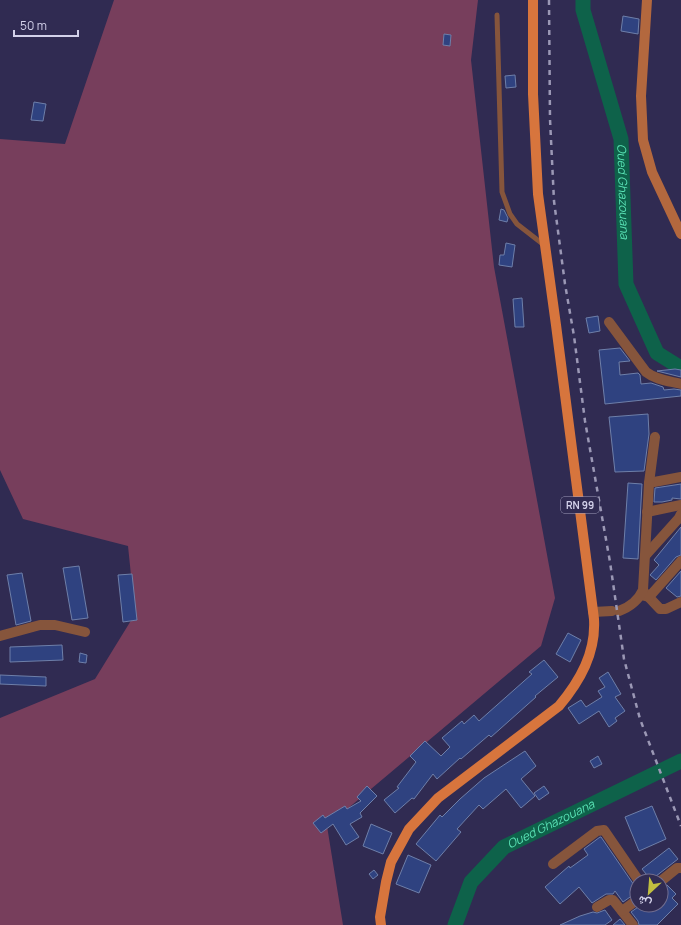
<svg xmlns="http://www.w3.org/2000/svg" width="681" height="925" viewBox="0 0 681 925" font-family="Manrope,Vazirmatn,sans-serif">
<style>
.green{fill:#773e5c}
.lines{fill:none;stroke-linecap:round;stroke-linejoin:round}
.river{stroke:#0e624a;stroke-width:15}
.building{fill:#2f4280;stroke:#6e7fa9}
.service{stroke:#86553c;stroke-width:5}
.minor{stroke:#86553c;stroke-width:10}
.secondary{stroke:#b3683e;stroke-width:10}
.primary{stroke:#d7753d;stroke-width:10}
.rail{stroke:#9b98b5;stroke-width:2.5;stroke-dasharray:5 5;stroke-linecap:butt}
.labels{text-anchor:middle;stroke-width:4;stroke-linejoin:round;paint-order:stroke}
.shield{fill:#302b52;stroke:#a29fbc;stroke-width:1}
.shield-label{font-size:10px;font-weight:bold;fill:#d3d1ea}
.water-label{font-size:12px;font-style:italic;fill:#59e2b5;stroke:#302b52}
</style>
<rect width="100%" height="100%" fill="#302b52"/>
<polygon class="green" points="114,0 478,0 471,60 494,267 555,598 541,646 327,826 343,925 0,925 0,718 95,679 135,614 128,546 23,519 0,470 0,139 65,144"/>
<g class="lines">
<g class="river">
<path id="s1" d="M583,0V10L621,139L626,284L657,353L681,368"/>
<path id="s2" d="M455,925L471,882L504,847L681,761"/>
</g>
</g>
<g class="building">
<polygon points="623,16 639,19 638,34 621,31"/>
<polygon points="444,34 451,35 450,46 443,45"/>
<polygon points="515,75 516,87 506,88 505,76"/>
<polygon points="34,102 46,104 43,121 31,120"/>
<polygon points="501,209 504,210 508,218 507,222 499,220"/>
<polygon points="506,243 515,245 512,267 499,265 500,255 504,255"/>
<polygon points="522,298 524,327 515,327 513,299"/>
<polygon points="598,316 600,331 589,333 586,318"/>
<polygon points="620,348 630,361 619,362 620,375 638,373 640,375 641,384 651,383 663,387 664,390 674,389 681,390 681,396 605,404 599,350"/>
<polygon points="675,369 681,370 681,377 657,371"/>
<polygon points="648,414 649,434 644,471 615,472 609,417"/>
<polygon points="628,483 642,484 638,559 623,558"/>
<polygon points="681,484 681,499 672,498 672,500 662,502 654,502 655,488"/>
<polygon points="681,527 681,555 676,557 656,580 650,575 659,565 654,560"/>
<polygon points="79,566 88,618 72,620 63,568"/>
<polygon points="681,571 681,596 677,597 666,588"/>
<polygon points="22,573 31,621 16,625 7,575"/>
<polygon points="132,574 137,620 123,622 118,575"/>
<polygon points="568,633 581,640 570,662 556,654"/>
<polygon points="62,645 63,660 10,662 10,647"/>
<polygon points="80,653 87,655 86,663 79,662"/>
<polygon points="544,660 558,677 535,696 536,697 491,737 489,735 461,759 460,758 437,779 433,774 414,799 412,798 395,813 384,800 399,788 397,787 416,762 410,756 425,741 441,756 450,747 442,738 462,721 464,724 474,715 479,721 532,674 529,672"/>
<polygon points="608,672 621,694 615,697 625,711 615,718 617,721 609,727 599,711 579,724 568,708 581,700 586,707 602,697 598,691 605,687 599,678"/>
<polygon points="0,675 46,677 46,686 0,684"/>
<polygon points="525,751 536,766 521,779 535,796 521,808 506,789 483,809 479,805 457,829 461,832 436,861 416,844 440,815 442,817 460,799 484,778"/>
<polygon points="598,756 602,764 594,768 590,761"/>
<polygon points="367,786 377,796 360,813 362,817 350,824 359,837 346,845 333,824 321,833 313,823 323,815 325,818 345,806 347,809 361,801 357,797"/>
<polygon points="544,786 549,793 539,800 534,793"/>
<polygon points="652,806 666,839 639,851 625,817"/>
<polygon points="371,824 392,833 383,854 363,846"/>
<polygon points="600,837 601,837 634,885 637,887 637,894 633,895 623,902 615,891 613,894 606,894 592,903 579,887 560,904 545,887 569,866 570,868 588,855 584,849"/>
<polygon points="669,848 678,859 651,880 642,869"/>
<polygon points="408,855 431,865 419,893 396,884"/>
<polygon points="374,870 378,875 373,879 369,874"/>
<polygon points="667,885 676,894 672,898 678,904 657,925 639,925 638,921 631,912 641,905 661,905 661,887"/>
<polygon points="605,910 612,920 605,925 560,925 580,916 593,912 597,913"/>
<polygon points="620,919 625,925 613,925"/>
</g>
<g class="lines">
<polyline class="service" points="497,15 502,192 510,214 517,224 544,245"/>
<g class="minor">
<path d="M609,322L646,372C656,380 669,381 681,384"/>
<polyline points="649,483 681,477"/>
<polyline points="647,512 681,505"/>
<polyline points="645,556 679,518 681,514"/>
<polyline points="644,592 660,609 666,609 681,602"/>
<polyline points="641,595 649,597 681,561"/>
<path d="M619,611C630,607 638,601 643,590L649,483L655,437"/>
<polyline points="593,612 612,611"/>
<polyline points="0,636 40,625 55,625 85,632"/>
<polyline points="553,864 597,831 604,830 639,881"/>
<polyline points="661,881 677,868 681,868"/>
<polyline points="597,907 609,900 613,900 633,925"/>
<polyline points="622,911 637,900"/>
</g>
<polyline class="secondary" points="647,0 641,96 643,140 652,172 681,234"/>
<path class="primary" d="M381,925L380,917L386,882L391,862L409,829L438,798L559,706C580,681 596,653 594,619L556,325L538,194L533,94V0"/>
<polyline class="rail" points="549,0 550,119 554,201 565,284 574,336 585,421 610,562 624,659 640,719 681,826"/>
</g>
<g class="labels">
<rect class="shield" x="561" y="497" width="38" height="16" rx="3"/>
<g class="shield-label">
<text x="580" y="509">RN 99</text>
</g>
<g class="water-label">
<text dy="4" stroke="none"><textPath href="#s1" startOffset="197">Oued Ghazouana</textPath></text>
<text dy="4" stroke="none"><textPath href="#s2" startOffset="146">Oued Ghazouana</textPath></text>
</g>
</g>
<g transform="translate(649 893) rotate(206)"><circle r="19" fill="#302b52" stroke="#716d8f"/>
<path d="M0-3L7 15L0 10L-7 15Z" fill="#c0be40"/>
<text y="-6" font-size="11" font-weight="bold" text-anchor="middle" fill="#d3d1ea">ش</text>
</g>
<path d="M14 30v6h64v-6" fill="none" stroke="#d3d1ea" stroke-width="2"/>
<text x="20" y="30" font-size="12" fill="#d3d1ea" stroke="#302b52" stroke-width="3" paint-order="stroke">50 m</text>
</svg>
